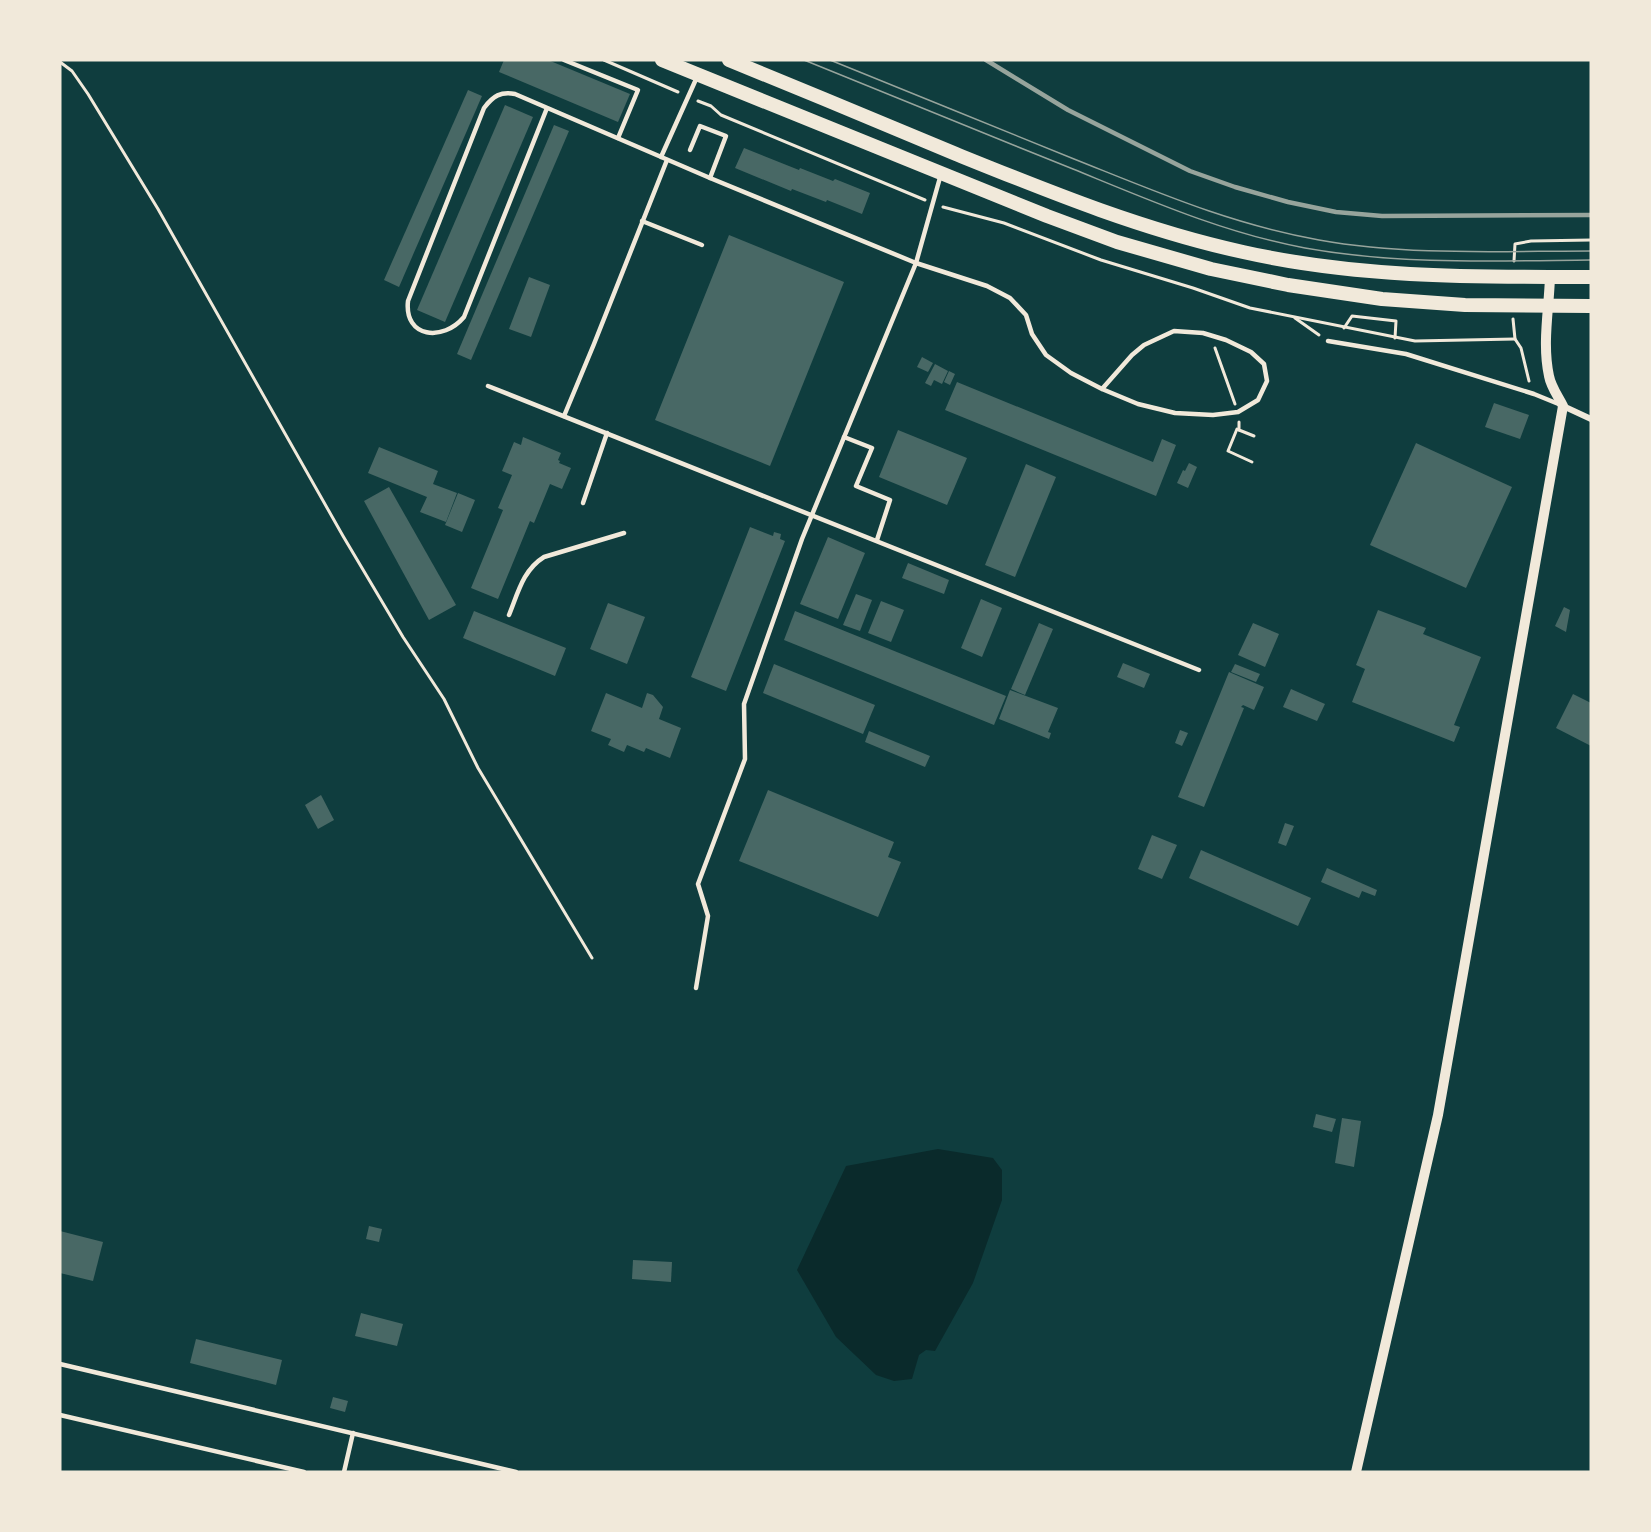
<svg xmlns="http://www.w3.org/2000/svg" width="1651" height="1532" viewBox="0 0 1651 1532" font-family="'Archivo Narrow',sans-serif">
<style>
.water{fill:#0a2a2b}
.building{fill:#486865}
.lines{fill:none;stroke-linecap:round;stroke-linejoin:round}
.path{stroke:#f1e9da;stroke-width:3}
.service{stroke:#f1e9da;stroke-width:4.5}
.minor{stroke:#f1e9da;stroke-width:6}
.tertiary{stroke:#f1e9da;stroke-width:10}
.primary{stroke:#f1e9da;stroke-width:14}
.tram{stroke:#97a49c;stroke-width:1.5}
.rail{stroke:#97a49c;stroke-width:4.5}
</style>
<rect width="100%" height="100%" fill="#0f3d3e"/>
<polygon class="water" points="938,1149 993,1158 1002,1170 1002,1200 973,1283 935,1351 926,1350 919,1355 912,1379 894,1381 876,1375 836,1337 797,1270 846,1166"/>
<g class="building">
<polygon points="504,60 548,60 630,94 618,122 499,72"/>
<polygon points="468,90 482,96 399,287 384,280"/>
<polygon points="505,105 533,117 445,322 417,310"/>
<polygon points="554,125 569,131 471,360 457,354"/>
<polygon points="744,148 799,170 800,168 833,181 835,179 870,193 862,214 827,200 826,202 792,189 791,191 735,168"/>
<polygon points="729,235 844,282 770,466 655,420"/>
<polygon points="529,277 550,285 531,337 509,329"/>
<polygon points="922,357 933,363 928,372 917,367"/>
<polygon points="935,364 948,371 942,384 934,380 931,386 925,383"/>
<polygon points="949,371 955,374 950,385 944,382"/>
<polygon points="957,382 1153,462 1162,439 1176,445 1156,496 945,410"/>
<polygon points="1494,403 1529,415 1520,439 1485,427"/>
<polygon points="898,430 967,458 947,505 879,477"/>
<polygon points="523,437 561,453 558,460 560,461 559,463 571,468 562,489 550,484 534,523 530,521 498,599 471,588 503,510 498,508 512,475 502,471 514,442 521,445"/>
<polygon points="1416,443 1512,487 1466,588 1370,545"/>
<polygon points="379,447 438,471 433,484 457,493 446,522 420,512 427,497 368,473"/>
<polygon points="1189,463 1197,467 1188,488 1177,483 1183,470 1185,471"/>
<polygon points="1026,464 1056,477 1015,577 985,565"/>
<polygon points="389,487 456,605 429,620 364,501"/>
<polygon points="458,493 475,500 462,532 445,525"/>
<polygon points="750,527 773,536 774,532 781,534 780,539 785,541 726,691 691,677"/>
<polygon points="828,537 865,553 838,619 800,604"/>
<polygon points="908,563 949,580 944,594 902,578"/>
<polygon points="856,594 872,600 860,631 843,625"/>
<polygon points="981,599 1002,608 982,657 961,648"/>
<polygon points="881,601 904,610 891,642 868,633"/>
<polygon points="608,603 645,617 627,664 590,649"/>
<polygon points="1564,607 1570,610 1566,632 1555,626"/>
<polygon points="1378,610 1426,628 1423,634 1481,657 1454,725 1460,727 1454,742 1352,702 1365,669 1356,665"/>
<polygon points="474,611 566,648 555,676 463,638"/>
<polygon points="795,611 1006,696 994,725 784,640"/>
<polygon points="1039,623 1053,629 1025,695 1011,689"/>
<polygon points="1253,623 1279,634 1265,667 1238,655"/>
<polygon points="1123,663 1150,674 1144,688 1117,677"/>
<polygon points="774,664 875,705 863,734 763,693"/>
<polygon points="1235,664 1260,674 1256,682 1231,672"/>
<polygon points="1229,672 1264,687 1254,710 1243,705 1241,707 1244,708 1204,807 1178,797"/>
<polygon points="1291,689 1325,704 1317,721 1283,707"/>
<polygon points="1010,690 1058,708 1048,732 1051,733 1049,739 999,719"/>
<polygon points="606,693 642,708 647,693 653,695 663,707 659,719 681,728 670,758 646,748 644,752 627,745 624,752 608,745 611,739 591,731"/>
<polygon points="1573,694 1591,703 1591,746 1556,728"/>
<polygon points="1180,730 1188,733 1182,746 1175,743"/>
<polygon points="869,731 930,756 925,767 865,742"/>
<polygon points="768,790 894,842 888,857 901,862 878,917 739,861"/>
<polygon points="321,795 334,820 318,829 305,805"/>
<polygon points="1285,823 1294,826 1286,846 1278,843"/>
<polygon points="1152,835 1177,845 1162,879 1138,869"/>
<polygon points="1201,850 1311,898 1298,926 1189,878"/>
<polygon points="1327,868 1377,890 1375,896 1362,891 1359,898 1321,882"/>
<polygon points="1316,1114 1336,1119 1332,1132 1313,1127"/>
<polygon points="1342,1118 1361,1121 1354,1167 1335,1163"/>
<polygon points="369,1226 382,1229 379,1242 366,1239"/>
<polygon points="60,1231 103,1242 93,1281 60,1273"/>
<polygon points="633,1260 672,1262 671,1282 632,1279"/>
<polygon points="361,1313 403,1324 397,1346 355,1336"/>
<polygon points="196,1339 282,1360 276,1385 190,1363"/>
<polygon points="333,1397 348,1401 345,1412 330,1408"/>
</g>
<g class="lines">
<g class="path">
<polyline points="604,60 678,92"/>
<polyline points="60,62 72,71 88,94 158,209 343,536 403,637 444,699 478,768 592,958"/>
<polyline points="698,101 711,106 721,115 925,200"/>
<polyline points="943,207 1004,223 1101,260 1193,288 1250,308 1415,341 1515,339"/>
<polyline points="1514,261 1515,244 1531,241 1591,240"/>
<polyline points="1295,318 1319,335"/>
<polyline points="1513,319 1515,339 1521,348 1529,381"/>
<polyline points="1344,328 1352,316 1396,321 1395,338"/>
<polyline points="1215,348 1235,404"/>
<polyline points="1239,422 1239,430 1254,436"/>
<polyline points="1239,430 1237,429 1228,451 1252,462"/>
</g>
<g class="service">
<polyline points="564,60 638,90 618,138"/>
<path d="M547,108L464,317C443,342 404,338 408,301L484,108C493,96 501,91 515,94L710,178L916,263L987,286L1010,298L1026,315L1032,334L1046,355L1071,373L1102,389L1138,404L1175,413L1213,415L1238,412L1258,400L1267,381L1264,364L1251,352L1226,340L1203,333L1174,331L1144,345L1132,355L1102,389"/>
<polyline points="690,150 700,126 726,136 710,178"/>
<polyline points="661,157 697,77"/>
<polyline points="642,221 702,245"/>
<polyline points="1328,341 1406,354 1534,394 1561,405"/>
<polyline points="488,386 1199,670"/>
<polyline points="564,416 594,344 667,160"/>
<polyline points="844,437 872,448 856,486 890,500 877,540"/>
<polyline points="583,503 607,433"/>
<path d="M509,615C518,593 523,570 544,557L624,533"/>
<polyline points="696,988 708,916 698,884 745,759 744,704 802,539 916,263 941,174"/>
<polyline points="60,1364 516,1472"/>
<polyline points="60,1415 304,1472"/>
<polyline points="344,1472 353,1433"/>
</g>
<polyline class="minor" points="1563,406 1591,419"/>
<path class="tertiary" d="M1356,1472L1438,1115L1563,406C1558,396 1551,387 1549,376C1542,344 1549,309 1550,277"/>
<g class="primary">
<polyline points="662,60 1047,216 1117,242 1211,269 1288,285 1382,299 1465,305 1591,306"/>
<path d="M729,60C805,91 880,122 956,154C1050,192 1143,230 1243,252C1358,278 1474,277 1591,277"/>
</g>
<g class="tram">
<path d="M804,60C893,96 983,133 1073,169C1149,200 1224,233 1305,248C1400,265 1496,261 1591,260"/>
<path d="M830,60C911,93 993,126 1074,159C1157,192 1230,224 1319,240C1408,256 1501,251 1591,251"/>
</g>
<polyline class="rail" points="986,60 1068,110 1190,171 1235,187 1288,202 1336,212 1382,216 1591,215"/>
</g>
<rect width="1651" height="1532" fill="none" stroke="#f1e9da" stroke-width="123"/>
</svg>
